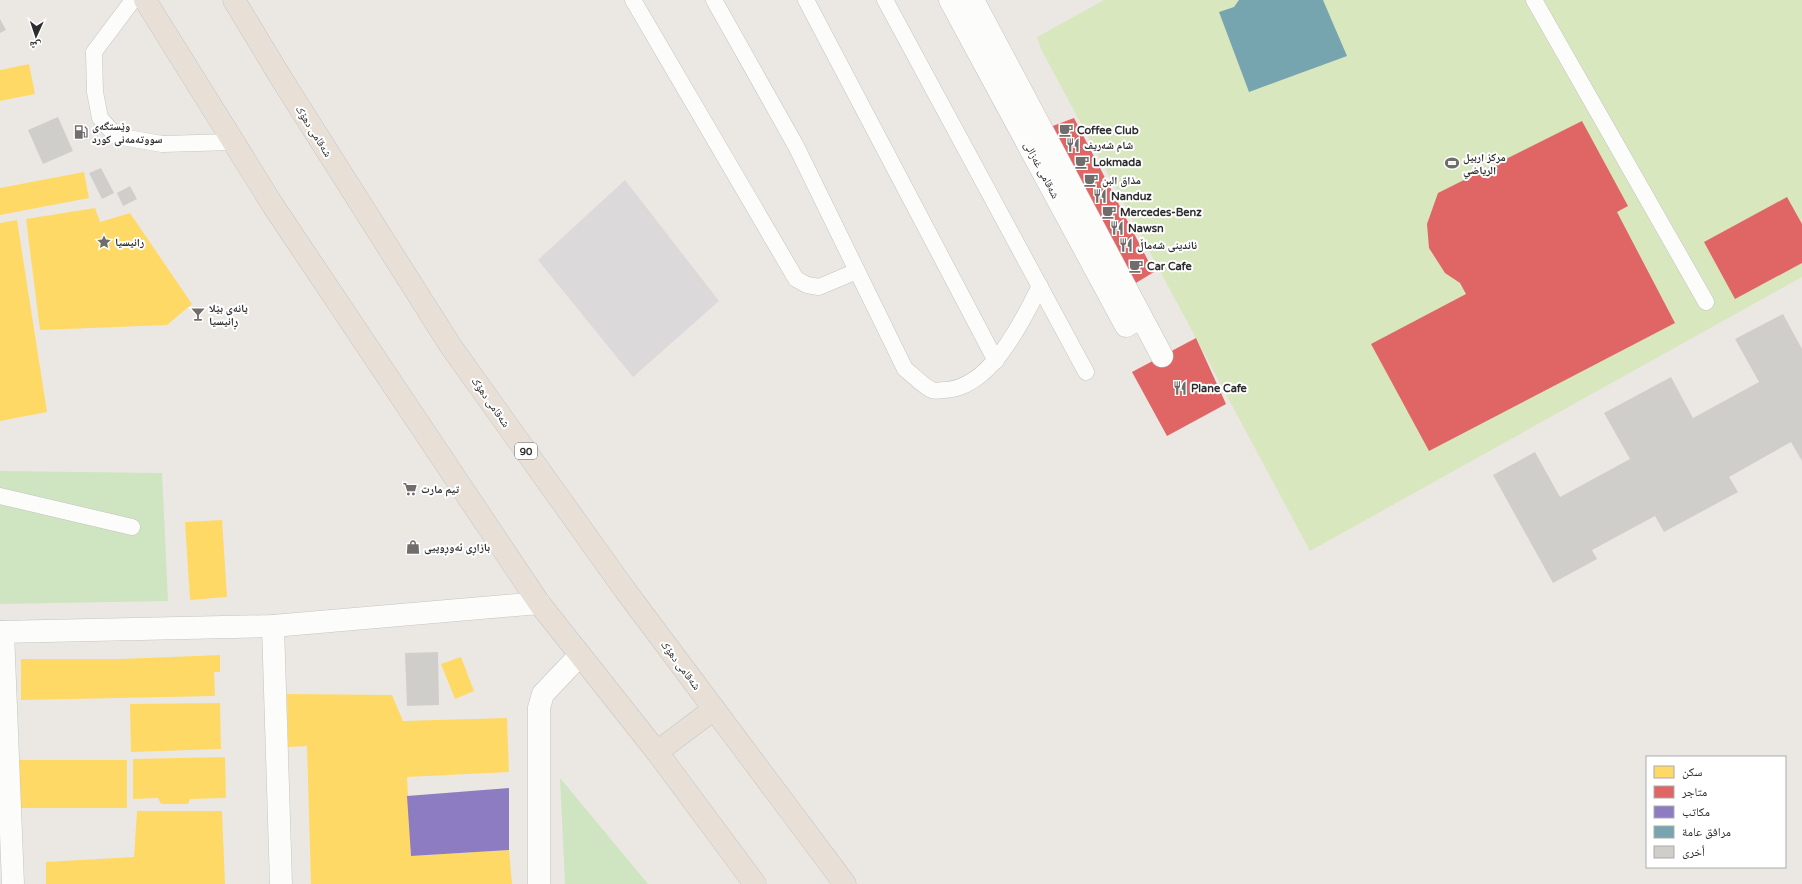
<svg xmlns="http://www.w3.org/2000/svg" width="1802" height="884" viewBox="0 0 1802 884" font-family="'Varela Round','Noto Naskh Arabic',sans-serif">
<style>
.industrial{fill:#dcd9db}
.green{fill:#cfe4c0}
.pitch{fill:#d8e7be}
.homes{fill:#ffd966}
.shops{fill:#e06666}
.offices{fill:#8e7cc3}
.public{fill:#76a5af}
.building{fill:#d0cecb}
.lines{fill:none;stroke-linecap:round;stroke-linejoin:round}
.service-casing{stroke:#c5c4c3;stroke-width:17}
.pedestrian-casing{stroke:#c5c4c3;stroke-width:23}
.minor-casing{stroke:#c5c4c3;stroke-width:23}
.trunk-casing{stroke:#c6c5c3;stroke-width:23}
.service{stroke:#fcfcfb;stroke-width:16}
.pedestrian{stroke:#fcfcfb;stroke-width:22}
.minor{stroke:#fcfcfb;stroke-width:22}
.trunk{stroke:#e8e0d6;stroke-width:22}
.labels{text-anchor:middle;stroke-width:4;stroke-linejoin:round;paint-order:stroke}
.shield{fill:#fff;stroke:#6c6c6c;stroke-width:1}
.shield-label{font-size:10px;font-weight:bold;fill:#2d2d2d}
.poi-label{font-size:11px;font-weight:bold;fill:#2d2d2d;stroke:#fff;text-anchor:start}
.street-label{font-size:11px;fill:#2d2d2d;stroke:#fff}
</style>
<rect width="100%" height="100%" fill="#ebe8e4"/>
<polygon class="industrial" points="625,180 719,301 633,377 538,260"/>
<g class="green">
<polygon points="0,471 162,473 168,601 0,604"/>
<polygon points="560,778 648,884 565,884"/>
</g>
<polygon class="pitch" points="1104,0 1802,0 1802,277 1310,551 1041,49 1037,37"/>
<g class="homes">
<polygon points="29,64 35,94 0,101 0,70"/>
<polygon points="84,172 89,198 0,215 0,188"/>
<polygon points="95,208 100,222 130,213 192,304 167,325 40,330 26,219"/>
<polygon points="17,220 47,412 0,421 0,223"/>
<polygon points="222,520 227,597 190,600 185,522"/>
<polygon points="220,655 220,672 214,672 215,696 21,700 21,659 121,659"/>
<polygon points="461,657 474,691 455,699 441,664"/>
<polygon points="287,694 392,695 403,721 507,718 509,772 407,777 411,856 509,850 512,884 311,884 307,746 288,747"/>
<polygon points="220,703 221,749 131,752 130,704"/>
<polygon points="225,757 226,798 190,799 188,804 161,804 158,798 133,799 133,759"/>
<rect x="19" y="760" width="108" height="48"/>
<polygon points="137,811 222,811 225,884 46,884 46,862 134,857"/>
</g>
<g class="shops">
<polygon points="1074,118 1154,272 1131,286 1050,127"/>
<polygon points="1582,121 1628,206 1617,212 1675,323 1429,451 1371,344 1466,294 1460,283 1445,273 1429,248 1427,224 1438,193"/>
<polygon points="1787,197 1802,224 1802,263 1735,299 1704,242"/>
<polygon points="1196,338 1226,404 1167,436 1132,372"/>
</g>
<polygon class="offices" points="509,788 509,850 411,856 407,796"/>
<polygon class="public" points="1239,0 1323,0 1347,56 1249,92 1219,12 1234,7"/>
<g class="building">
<polygon points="0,19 6,30 0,33"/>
<polygon points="58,117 73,151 43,164 28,130"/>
<polygon points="101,168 114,193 102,199 89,173"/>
<polygon points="130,186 137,199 123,206 117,193"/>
<polygon points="1783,314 1802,349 1802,461 1791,442 1729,477 1738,492 1664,532 1655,516 1592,550 1597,559 1553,583 1493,475 1535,452 1560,497 1630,459 1604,413 1671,377 1693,418 1759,382 1735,339"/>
<polygon points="438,652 439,705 407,706 405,653"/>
</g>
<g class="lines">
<defs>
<g id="service">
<polyline points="133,0 94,52 95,92 100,118 116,136 162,144 233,142"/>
<polyline points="633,0 796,279 807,285 819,287 857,271"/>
<path d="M714,0L796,146L905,369C912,374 924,387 932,390C935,392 941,390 944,390C990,389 1022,322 1040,286"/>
<polyline points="806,0 996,361"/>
<polyline points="885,0 1086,372"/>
<polyline points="1534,0 1706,302"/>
<polyline points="0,496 132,527"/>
</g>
<g id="pedestrian">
<polyline points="950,0 1126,326 1141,317"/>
<polyline points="973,0 1162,356"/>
</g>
<g id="minor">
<polyline points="273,626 281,884"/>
<polyline points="0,632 273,626 539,603"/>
<polyline points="3,632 13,884"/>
<polyline points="539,884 539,708 543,694 580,655"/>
</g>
<g id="trunk">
<polyline points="145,0 274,207 539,603 657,752 755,884"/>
<polyline points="234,0 281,78 450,345 625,590 845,884"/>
<polyline points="657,752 714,709"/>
</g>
</defs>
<use href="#service" class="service-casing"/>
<use href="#pedestrian" class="pedestrian-casing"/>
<use href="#minor" class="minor-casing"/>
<use href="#trunk" class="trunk-casing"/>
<use href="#service" class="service"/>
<use href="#pedestrian" class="pedestrian"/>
<use href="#minor" class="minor"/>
<use href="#trunk" class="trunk"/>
</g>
<defs>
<symbol id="cafe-bare" viewBox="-9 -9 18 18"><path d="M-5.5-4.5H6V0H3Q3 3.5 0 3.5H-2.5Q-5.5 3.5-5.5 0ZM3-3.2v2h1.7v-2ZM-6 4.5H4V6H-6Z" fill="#706e6d" stroke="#fff" stroke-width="2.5" paint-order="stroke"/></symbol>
<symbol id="fuel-bare" viewBox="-9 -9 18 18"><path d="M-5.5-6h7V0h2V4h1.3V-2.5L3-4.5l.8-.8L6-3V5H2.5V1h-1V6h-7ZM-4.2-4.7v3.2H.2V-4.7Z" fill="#706e6d" stroke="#fff" stroke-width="2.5" paint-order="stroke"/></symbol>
<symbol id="restaurant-bare" viewBox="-9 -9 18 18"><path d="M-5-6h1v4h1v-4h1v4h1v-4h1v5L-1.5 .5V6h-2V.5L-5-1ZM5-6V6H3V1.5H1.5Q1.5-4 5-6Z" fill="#706e6d" stroke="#fff" stroke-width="2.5" paint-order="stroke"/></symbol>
<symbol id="stadium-bare" viewBox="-9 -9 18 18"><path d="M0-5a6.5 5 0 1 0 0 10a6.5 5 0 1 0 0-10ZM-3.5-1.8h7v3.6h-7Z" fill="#706e6d" stroke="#fff" stroke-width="2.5" paint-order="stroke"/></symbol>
<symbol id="sight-bare" viewBox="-9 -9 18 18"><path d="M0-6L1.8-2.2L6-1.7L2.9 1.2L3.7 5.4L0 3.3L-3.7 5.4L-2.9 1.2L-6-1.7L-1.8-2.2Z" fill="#706e6d" stroke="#fff" stroke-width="2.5" paint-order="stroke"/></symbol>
<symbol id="bar-bare" viewBox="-9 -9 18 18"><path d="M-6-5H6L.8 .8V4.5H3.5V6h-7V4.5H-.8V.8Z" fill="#706e6d" stroke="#fff" stroke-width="2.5" paint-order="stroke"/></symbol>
<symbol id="supermarket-bare" viewBox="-9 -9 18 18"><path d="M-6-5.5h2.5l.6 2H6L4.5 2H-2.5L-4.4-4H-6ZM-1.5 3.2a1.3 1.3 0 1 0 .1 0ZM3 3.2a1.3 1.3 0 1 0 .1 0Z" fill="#706e6d" stroke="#fff" stroke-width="2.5" paint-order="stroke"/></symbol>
<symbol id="shop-bare" viewBox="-9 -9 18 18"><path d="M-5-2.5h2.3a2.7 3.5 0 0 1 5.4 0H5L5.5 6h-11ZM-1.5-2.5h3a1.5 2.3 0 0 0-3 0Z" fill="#706e6d" stroke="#fff" stroke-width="2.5" paint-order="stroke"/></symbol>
</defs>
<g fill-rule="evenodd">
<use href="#cafe-bare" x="1056" y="120" width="20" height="20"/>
<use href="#fuel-bare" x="71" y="122" width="20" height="20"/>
<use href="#restaurant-bare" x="1063" y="135" width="20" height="20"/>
<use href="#cafe-bare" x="1072" y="152" width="20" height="20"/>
<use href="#stadium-bare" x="1442" y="153" width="20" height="20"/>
<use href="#cafe-bare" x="1081" y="170" width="20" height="20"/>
<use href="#restaurant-bare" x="1090" y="186" width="20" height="20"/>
<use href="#cafe-bare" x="1099" y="202" width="20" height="20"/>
<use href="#restaurant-bare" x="1107" y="218" width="20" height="20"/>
<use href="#sight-bare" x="94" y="232" width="20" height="20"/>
<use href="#restaurant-bare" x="1116" y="235" width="20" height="20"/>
<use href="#cafe-bare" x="1126" y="256" width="20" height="20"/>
<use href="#bar-bare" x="188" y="304" width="20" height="20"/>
<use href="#restaurant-bare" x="1170" y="378" width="20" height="20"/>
<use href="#supermarket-bare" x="400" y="479" width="20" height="20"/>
<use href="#shop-bare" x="403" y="537" width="20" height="20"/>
</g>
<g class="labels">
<rect class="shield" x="515" y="443" width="22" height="16" rx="3"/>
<g class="shield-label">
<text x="526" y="455">90</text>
</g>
<g class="poi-label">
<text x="92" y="130">وێستگەی<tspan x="92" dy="13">سووتەمەنی کورد</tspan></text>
<text x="1077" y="134">Coffee Club</text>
<text x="1084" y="149">شام شەریف</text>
<text x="1463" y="161">مركز اربيل<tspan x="1463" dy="13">الرياضي</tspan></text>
<text x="1093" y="166">Lokmada</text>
<text x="1102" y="184">مذاق البن</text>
<text x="1111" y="200">Nanduz</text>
<text x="1120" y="216">Mercedes-Benz</text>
<text x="1128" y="232">Nawsn</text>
<text x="115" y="246">رانيسيا</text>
<text x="1137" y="249">ناندینی شەماڵ</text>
<text x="1147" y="270">Car Cafe</text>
<text x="209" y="312">یانەی بێلا<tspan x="209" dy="13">ڕانیسیا</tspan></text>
<text x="1191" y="392">Plane Cafe</text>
<text x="421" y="493">تيم مارت</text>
<text x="424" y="551">بازاڕی ئەوڕوپیی</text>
</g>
<g class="street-label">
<text transform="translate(314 131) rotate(58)" y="4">شەقامی دهۆک</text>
<text transform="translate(1042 170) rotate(62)" y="4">شەقامی غەزالی</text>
<text transform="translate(491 402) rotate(55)" y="4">شەقامی دهۆک</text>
<text transform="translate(681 665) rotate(53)" y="4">شەقامی دهۆک</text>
</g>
</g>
<rect x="1646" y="756" width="140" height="112" fill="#ffffff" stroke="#ababab"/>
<rect x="1654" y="766" width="20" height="12" fill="#ffd966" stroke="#ababab"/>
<text x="1682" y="776" font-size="12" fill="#2d2d2d">سكن</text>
<rect x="1654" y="786" width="20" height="12" fill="#e06666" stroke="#ababab"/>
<text x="1682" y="796" font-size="12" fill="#2d2d2d">متاجر</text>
<rect x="1654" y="806" width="20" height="12" fill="#8e7cc3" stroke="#ababab"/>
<text x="1682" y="816" font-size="12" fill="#2d2d2d">مكاتب</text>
<rect x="1654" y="826" width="20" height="12" fill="#76a5af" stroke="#ababab"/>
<text x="1682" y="836" font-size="12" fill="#2d2d2d">مرافق عامة</text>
<rect x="1654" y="846" width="20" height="12" fill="#d0cecb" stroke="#ababab"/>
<text x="1682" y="856" font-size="12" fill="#2d2d2d">أخرى</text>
<g transform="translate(36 36) rotate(183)" stroke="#ffffff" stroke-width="3" paint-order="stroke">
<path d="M0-3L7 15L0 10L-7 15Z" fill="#2d2d2d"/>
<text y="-6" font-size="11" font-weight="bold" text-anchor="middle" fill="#2d2d2d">ش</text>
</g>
</svg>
